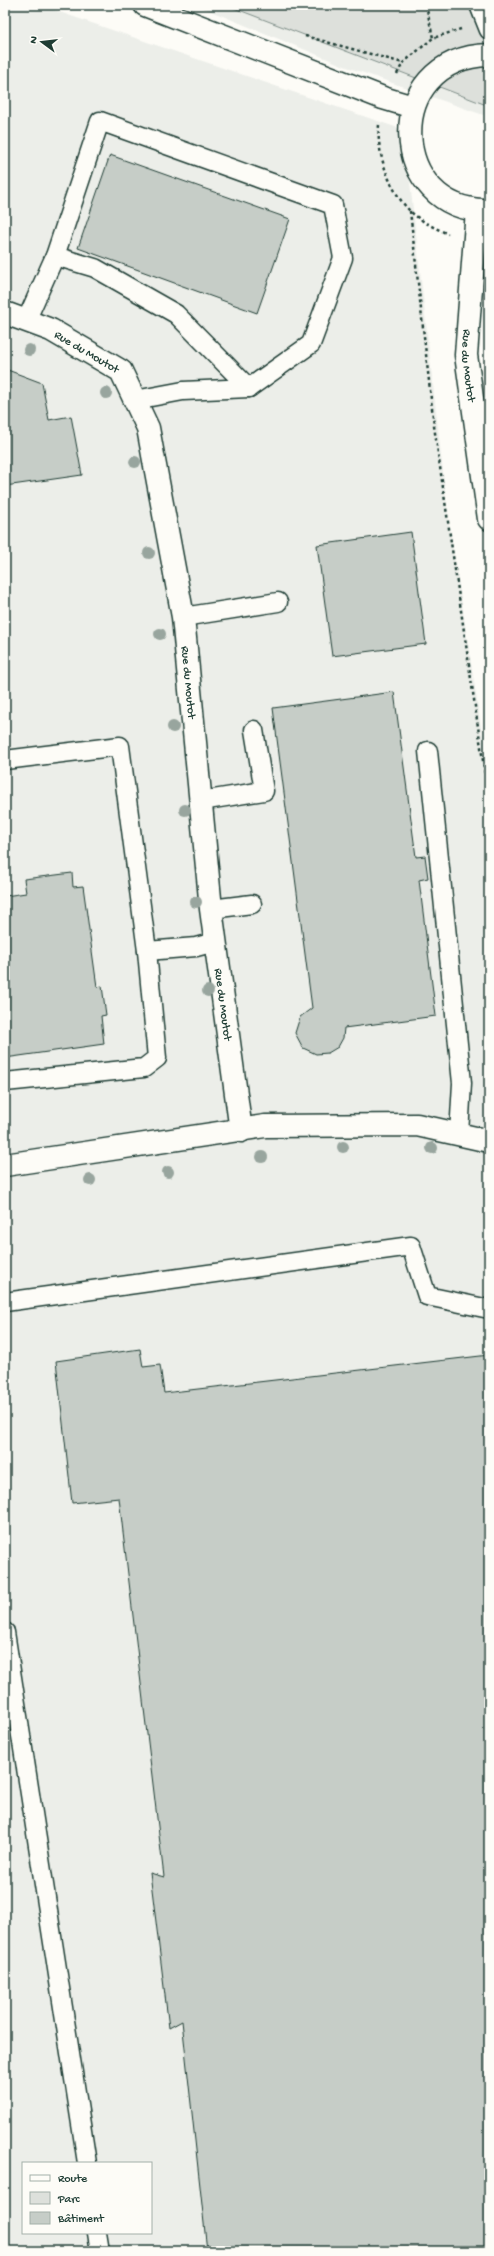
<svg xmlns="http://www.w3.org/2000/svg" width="494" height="2256" viewBox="0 0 494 2256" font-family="'Gochi Hand',sans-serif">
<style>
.built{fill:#eceee9;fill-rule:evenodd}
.green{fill:#dde0db;stroke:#7e8e88}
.building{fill:#c6cdc7;stroke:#1f3d34}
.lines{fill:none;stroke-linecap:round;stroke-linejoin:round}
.service-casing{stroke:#1f3d34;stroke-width:21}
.minor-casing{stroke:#1f3d34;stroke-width:25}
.secondary-casing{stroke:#1f3d34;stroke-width:25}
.path{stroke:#1f3d34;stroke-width:2.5;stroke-dasharray:3 3;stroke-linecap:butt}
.service{stroke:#fdfcf7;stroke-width:18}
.minor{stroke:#fdfcf7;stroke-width:22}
.secondary{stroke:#fdfcf7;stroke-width:22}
.tree{fill:#98a59e}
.labels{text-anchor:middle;stroke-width:3;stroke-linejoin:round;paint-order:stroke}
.street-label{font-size:12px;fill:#1f3d34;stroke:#fdfcf7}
</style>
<rect width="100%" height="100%" fill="#fdfcf7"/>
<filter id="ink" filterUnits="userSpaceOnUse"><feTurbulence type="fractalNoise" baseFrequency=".025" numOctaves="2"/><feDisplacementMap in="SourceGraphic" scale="8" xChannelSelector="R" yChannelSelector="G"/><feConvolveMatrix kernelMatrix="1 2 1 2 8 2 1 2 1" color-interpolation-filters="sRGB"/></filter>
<g filter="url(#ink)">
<g class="built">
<path d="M5,5H39L404,130L448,516L489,777V2251H5ZM23,2163H151V2233H23Z"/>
<polygon points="196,5 489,5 489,117 347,67"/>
</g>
<polygon class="green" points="226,5 489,5 489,106"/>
<g class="building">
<polygon points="110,155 290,219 257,313 78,248"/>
<polygon points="5,369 42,383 49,420 71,416 82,475 5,486"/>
<polygon points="411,532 426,644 332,656 317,545"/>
<polygon points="394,692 416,857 425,856 428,878 419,880 436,1016 344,1028 343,1038 338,1047 328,1053 316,1054 303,1048 295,1033 300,1017 312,1008 273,708"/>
<polygon points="72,873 73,887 83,886 97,987 102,986 106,1015 101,1016 104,1044 5,1058 5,896 26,893 24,879"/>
<polygon points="140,1349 143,1367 160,1365 164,1393 489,1355 489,2251 207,2251 182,2021 169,2028 150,1873 164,1877 119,1498 72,1503 56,1361"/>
</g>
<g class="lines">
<defs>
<g id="service">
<polyline points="479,5 489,30"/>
<polyline points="55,256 95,268 176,314 249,388"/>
<polyline points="26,321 55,256 100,121 333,205 343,258 311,344 249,388 183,391 135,400"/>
<polyline points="183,617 278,602"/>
<polyline points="428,751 462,1083 459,1134"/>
<polyline points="5,760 120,746 147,951 157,1058 144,1068 5,1082"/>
<polyline points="201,801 264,791 254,730"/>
<polyline points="211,909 252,904"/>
<polyline points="147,951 196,947 215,942"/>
<polyline points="5,1302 411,1246 427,1296 489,1309"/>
<polyline points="5,1632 87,2163"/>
<polyline points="97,2233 100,2251"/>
</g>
<g id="minor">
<path id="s1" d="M477,210L466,355L489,519"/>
<path id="s2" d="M5,313L51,330L121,371L148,428L183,617L211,909L241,1131"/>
<polyline points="5,1165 265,1126 417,1125 489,1141"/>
</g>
<g id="secondary">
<polyline points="145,5 383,98 413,107"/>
<path d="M489,55C379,58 389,214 489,210"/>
</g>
</defs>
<use href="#service" class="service-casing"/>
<use href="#minor" class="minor-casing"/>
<use href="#secondary" class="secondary-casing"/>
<g class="path">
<polyline points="426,5 433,38"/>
<polyline points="305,36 403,63"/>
<polyline points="397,74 403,63 433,38 461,29"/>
<path d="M379,125C376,153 390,192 411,212C422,222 435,228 448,234"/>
<polyline points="410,211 434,426 489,802"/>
</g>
<use href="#service" class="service"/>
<use href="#minor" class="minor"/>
<use href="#secondary" class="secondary"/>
</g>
<g class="tree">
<circle cx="29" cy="350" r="6"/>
<circle cx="106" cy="393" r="6"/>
<circle cx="135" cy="462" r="6"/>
<circle cx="149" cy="553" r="6"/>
<circle cx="160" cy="634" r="6"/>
<circle cx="173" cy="727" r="6"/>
<circle cx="185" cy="810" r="6"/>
<circle cx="196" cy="902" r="6"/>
<circle cx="208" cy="991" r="6"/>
<circle cx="343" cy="1147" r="6"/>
<circle cx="432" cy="1148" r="6"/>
<circle cx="262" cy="1157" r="6"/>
<circle cx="168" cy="1172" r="6"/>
<circle cx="90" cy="1180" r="6"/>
</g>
</g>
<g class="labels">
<g class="street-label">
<text dy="4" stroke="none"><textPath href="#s2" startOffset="91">Rue du Moutot</textPath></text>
<text dy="4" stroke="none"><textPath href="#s1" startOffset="156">Rue du Moutot</textPath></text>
<text dy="4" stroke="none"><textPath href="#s2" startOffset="451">Rue du Moutot</textPath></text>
<text dy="4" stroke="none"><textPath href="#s2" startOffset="775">Rue du Moutot</textPath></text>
</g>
</g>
<rect width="494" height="2256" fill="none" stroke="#fdfcf7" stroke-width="20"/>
<rect x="10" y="10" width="474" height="2236" fill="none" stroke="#1f3d34" stroke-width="1.5" filter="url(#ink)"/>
<rect x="22" y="2162" width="130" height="72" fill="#fdfcf7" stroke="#a4b0a9"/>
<rect x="30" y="2175" width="20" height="6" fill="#fdfcf7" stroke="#a4b0a9"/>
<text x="58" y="2182" font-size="12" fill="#1f3d34">Route</text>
<rect x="30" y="2192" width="20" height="12" fill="#dde0db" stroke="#a4b0a9"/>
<text x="58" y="2202" font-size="12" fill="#1f3d34">Parc</text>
<rect x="30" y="2212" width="20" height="12" fill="#c6cdc7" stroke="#a4b0a9"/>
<text x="58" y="2222" font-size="12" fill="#1f3d34">Bâtiment</text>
<g transform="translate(42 42) rotate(285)" stroke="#fdfcf7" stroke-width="3" paint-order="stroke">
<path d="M0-3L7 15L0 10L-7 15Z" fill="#1f3d34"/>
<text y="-6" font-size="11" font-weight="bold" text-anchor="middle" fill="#1f3d34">N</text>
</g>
</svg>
